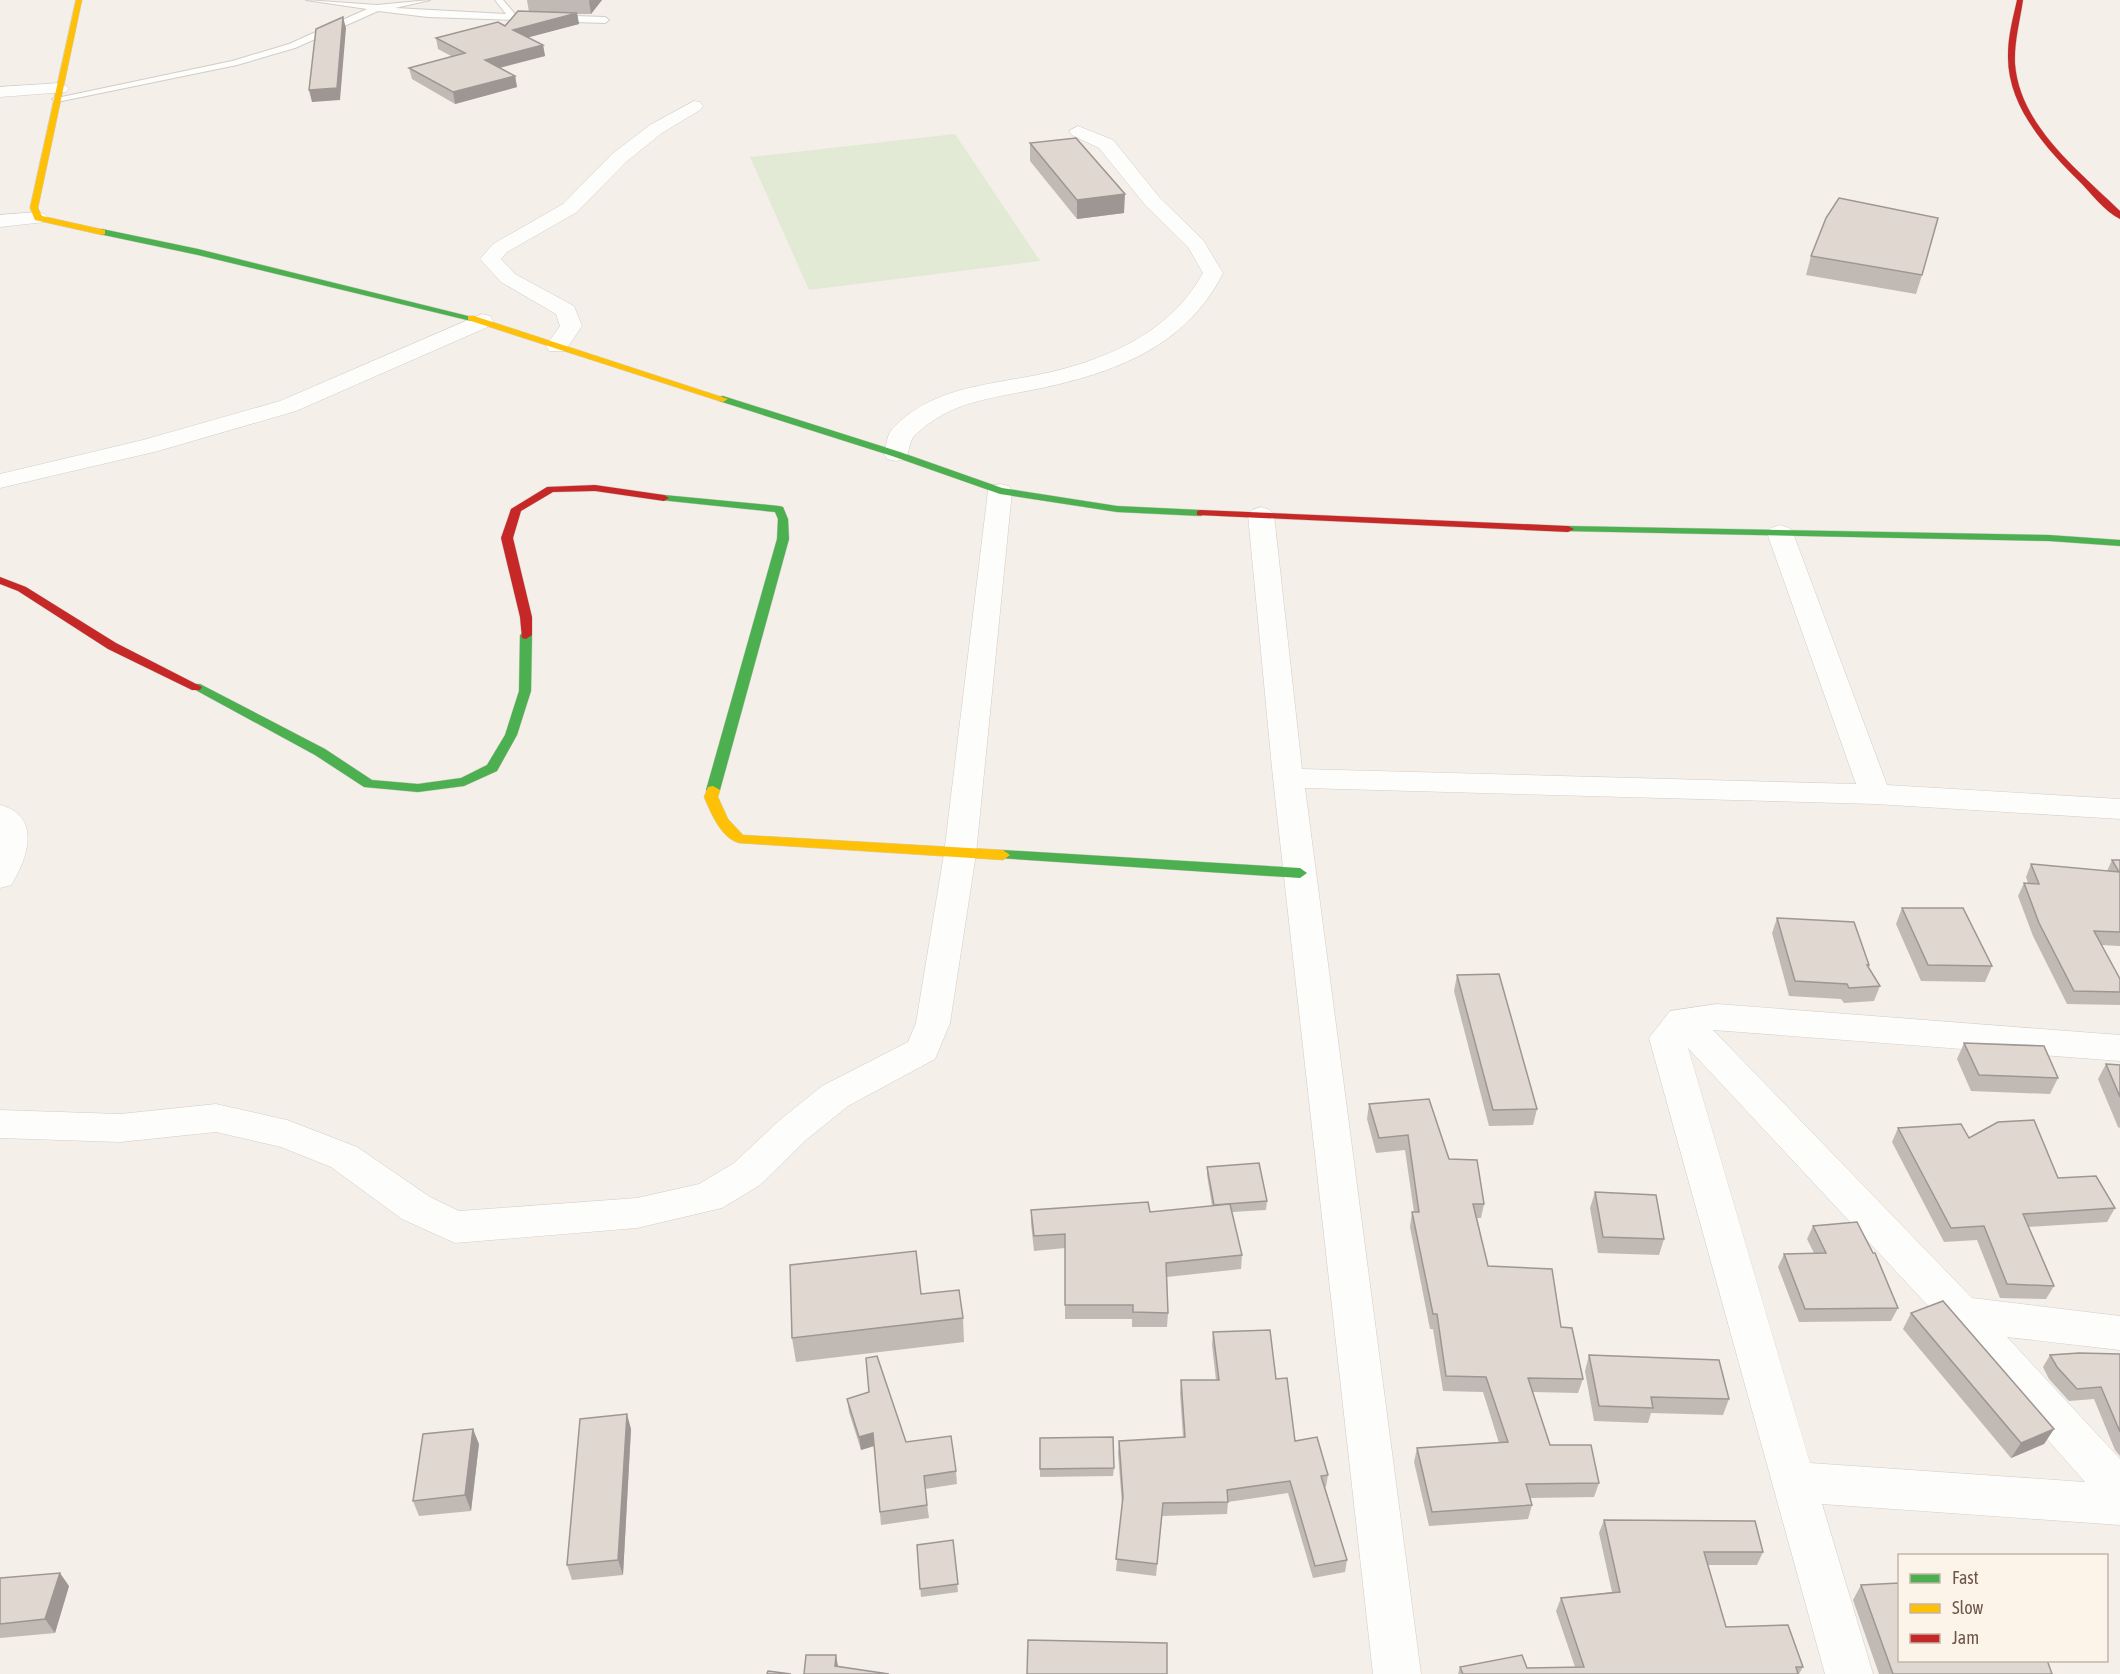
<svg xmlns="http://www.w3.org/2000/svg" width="2120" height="1674" viewBox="0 0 2120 1674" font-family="'Asap Condensed',sans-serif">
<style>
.green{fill:#e2ead5}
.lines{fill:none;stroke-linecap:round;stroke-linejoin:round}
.lane-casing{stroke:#d3ccc7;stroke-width:2}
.street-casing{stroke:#d3ccc7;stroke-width:1}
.fast-casing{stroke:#d3ccc6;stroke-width:1}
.slow-casing{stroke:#d3ccc6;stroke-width:1}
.jam-casing{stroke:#d3ccc6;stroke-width:1}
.lane{fill:#fdfdfc;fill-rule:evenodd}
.street{fill:#fdfdfc;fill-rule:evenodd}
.fast{fill:#4caf50;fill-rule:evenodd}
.slow{fill:#ffc107;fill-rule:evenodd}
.jam{fill:#c62828;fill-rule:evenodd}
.wall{fill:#c1b9b4}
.shaded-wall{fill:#9d9692}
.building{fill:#e0d7d1;stroke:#9d9692;stroke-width:1.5}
</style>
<rect width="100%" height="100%" fill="#f4efe9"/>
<polygon class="green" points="955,134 1040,261 809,290 750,157"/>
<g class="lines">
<defs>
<polygon id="lane" points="306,0 377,5 430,0 395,8 506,14 495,0 503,0 515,14 605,17 609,20 605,23 428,17 378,11 295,48 237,65 57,102 52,99 232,61 289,44 367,9"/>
<g id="street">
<polygon points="60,83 69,88 66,92 0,97 0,87"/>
<polygon points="694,101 700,102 703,106 700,110 662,133 626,162 577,212 507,252 501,259 515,274 574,306 582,326 565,351 549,351 546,346 560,326 556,314 501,282 480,259 493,244 563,204 612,154 650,125"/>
<path d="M1078,126L1113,140L1160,198L1203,240L1223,273C1186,347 1114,373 1037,389C993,398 950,401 915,435C909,440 910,452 905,459L896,461L887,459L884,454C886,446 887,434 893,428C931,388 987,385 1037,375C1102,362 1170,334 1203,273L1188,247L1146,206L1099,148L1072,135L1069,131Z"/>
<polygon points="38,212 45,214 48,218 45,222 0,227 0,215"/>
<polygon points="482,314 490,316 493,321 490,326 296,411 158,451 0,488 0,474 143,440 280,401"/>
<polygon points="1000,484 1009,486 1012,491 976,854 950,1023 935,1059 848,1106 807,1139 760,1185 722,1208 637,1228 455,1243 402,1219 331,1167 281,1147 216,1132 120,1142 0,1138 0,1110 120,1114 216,1104 287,1120 357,1147 430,1197 459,1211 637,1198 699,1184 734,1163 781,1119 822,1086 908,1042 916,1023 944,854 988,491 991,486"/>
<polygon points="1261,507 1270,510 1274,515 1302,769 1856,784 1767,533 1771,528 1780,525 1789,528 1793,533 1887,785 2120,799 2120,819 1875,804 1305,788 1421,1674 1373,1674 1273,778 1248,515 1252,510"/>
<path d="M0,805C42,816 28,858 11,885L0,888Z"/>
<path d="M1717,1004L2120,1035V1061L1713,1030L1972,1298L2120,1316V1350L2007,1337L2120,1459V1525L1822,1504L1873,1674H1825L1649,1038L1670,1011ZM1688,1048L1947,1326L2085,1482L1810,1463Z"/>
</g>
<g id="fast">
<polygon points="102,229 198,249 476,318 471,321 198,255 99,234 99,230"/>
<polygon points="723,396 900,452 1002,488 1117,506 1201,510 1206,513 1201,516 1117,512 1000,494 892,456 719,401 719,397"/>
<polygon points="664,495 779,506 783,507 788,519 789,539 720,790 713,794 706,790 777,539 778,519 775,512 660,500 660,496"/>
<polygon points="1568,526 2049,535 2120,540 2120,546 2049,541 1564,531 1564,527"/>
<polygon points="526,631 532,635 531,691 517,735 497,771 464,786 418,792 364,787 315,755 190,687 192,684 200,684 325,749 372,780 418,784 461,778 487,765 505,735 519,691 520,635"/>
<polygon points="1003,850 1300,868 1307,873 1300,878 998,858 996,855 998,852"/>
</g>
<g id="slow">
<polygon points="76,0 82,0 38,208 42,216 105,230 105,234 102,235 35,220 30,208"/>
<polygon points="468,316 474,316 728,399 723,402 719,401 468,320"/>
<path d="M713,786L720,790L718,797L728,819L743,835L1003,850L1010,855L1003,860L739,843C721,838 711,813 704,797L708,787Z"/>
</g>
<g id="jam">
<path d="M2017,0H2023C2020,21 2014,42 2015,64C2020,126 2079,171 2120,211V219C2105,212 2091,193 2079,181C2046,148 2007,106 2008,55C2008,36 2013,18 2017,0Z"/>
<polygon points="595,485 664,495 669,498 664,501 595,491 553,492 521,511 513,538 532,617 532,635 526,639 522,638 520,617 501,538 511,509 547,487"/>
<polygon points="1201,510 1568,526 1574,529 1568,532 1197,515 1197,511"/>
<polygon points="0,577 26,587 116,643 202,687 200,690 192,690 108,649 18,591 0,584"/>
</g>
</defs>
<use href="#lane" class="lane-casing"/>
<use href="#street" class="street-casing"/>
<use href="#fast" class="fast-casing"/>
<use href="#slow" class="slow-casing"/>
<use href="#jam" class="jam-casing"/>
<use href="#lane" class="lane"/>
<use href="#street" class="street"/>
<use href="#fast" class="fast"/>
<use href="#slow" class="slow"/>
<use href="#jam" class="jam"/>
</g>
<g class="wall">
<polygon points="527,0 602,0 591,14 577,14 579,24 528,37 543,45 545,56 500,68 515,76 517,87 455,104 412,79 409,68 453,57 438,49 436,38 505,26 529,12"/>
<polygon points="1030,143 1124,213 1077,219 1030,161"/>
<polygon points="1811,256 1922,275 1916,294 1806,275"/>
<polygon points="2112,860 2120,860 2120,946 2101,945 2120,979 2120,1005 2067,1004 2033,936 2018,896 2024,883 2028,883 2026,877 2031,864 2107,871"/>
<polygon points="1902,908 1992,966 1985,982 1921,981 1896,924"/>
<polygon points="1777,918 1869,965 1868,967 1880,986 1874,1001 1844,1003 1841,999 1789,996 1772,933"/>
<polygon points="1457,975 1537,1109 1533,1125 1489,1126 1454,991"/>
<polygon points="1964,1043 2058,1078 2050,1094 1971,1091 1957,1059"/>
<polygon points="2106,1064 2120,1065 2120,1128 2118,1127 2098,1079"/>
<polygon points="1369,1104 1449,1159 1484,1204 1481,1218 1477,1218 1488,1266 1561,1327 1583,1379 1578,1393 1533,1392 1550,1445 1599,1483 1594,1497 1530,1498 1532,1505 1528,1519 1429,1526 1414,1462 1417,1448 1499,1443 1483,1392 1443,1391 1433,1329 1430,1329 1410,1227 1412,1212 1414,1212 1405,1150 1376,1153 1367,1119"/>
<polygon points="1898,1128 1969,1138 2115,1208 2107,1222 2028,1227 2054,1286 2046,1299 2000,1298 1977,1240 1944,1242 1892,1142"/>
<polygon points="1207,1167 1267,1201 1266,1210 1232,1212 1242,1255 1241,1269 1167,1277 1168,1313 1167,1327 1132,1327 1132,1319 1065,1319 1065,1248 1034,1251 1031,1224 1031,1210 1150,1212 1212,1206 1207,1175"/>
<polygon points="1595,1192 1664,1239 1659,1255 1598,1253 1590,1208"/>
<polygon points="1813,1226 1898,1308 1891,1321 1799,1322 1778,1267 1784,1254 1814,1253 1807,1239"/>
<polygon points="921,1294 963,1318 964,1342 796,1362 792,1338"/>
<polygon points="1911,1313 2054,1429 2044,1444 2011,1458 1903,1329"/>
<polygon points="1213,1332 1276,1379 1295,1441 1328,1475 1326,1487 1325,1487 1347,1560 1345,1572 1313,1578 1288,1493 1228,1502 1227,1514 1162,1516 1156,1576 1116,1571 1122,1505 1118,1453 1119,1441 1183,1437 1180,1393 1181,1380 1216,1380 1212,1345"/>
<polygon points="2120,1354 2120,1456 2115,1450 2094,1399 2069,1401 2049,1379 2043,1367 2050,1355"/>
<polygon points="1589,1355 1729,1399 1723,1415 1651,1413 1648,1423 1594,1421 1585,1371"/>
<polygon points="847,1399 906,1442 956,1471 957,1484 925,1489 929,1518 881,1525 874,1446 861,1450 849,1412"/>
<polygon points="631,1429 623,1575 572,1580 567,1565"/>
<polygon points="1040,1438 1114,1468 1113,1476 1040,1477"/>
<polygon points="479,1444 471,1511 419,1516 413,1501"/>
<polygon points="1604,1520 1763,1552 1757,1565 1708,1565 1726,1627 1803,1667 1799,1674 1458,1674 1460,1667 1527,1668 1575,1667 1556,1611 1561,1598 1612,1592 1599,1533"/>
<polygon points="953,1540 958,1592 921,1597 917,1545"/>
<polygon points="0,1578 69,1586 55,1633 0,1638"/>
<polygon points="1861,1585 2052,1674 1879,1674 1853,1600"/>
</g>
<g class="shaded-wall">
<polygon points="590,0 602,0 591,14 589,1"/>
<polygon points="577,13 579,24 515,41 513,30"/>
<polygon points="343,17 346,28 340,100 312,102 309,90"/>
<polygon points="543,45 545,56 487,71 485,60"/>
<polygon points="515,76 517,87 455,104 453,92"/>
<polygon points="1125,194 1124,213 1077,219 1077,200"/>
<polygon points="627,1414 631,1429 623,1575 618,1560"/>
<polygon points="473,1429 479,1444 471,1511 465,1495"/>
<polygon points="2054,1429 2044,1444 2011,1458 2021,1443"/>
<polygon points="873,1433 874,1446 861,1450 859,1437"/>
<polygon points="60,1573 69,1586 55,1633 45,1619"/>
<polygon points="836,1655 838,1666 837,1674 835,1666"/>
</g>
<g class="building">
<polygon points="518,11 577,13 513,30 543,45 485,60 515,76 453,92 409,68 465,53 436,38 498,22 505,26"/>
<polygon points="343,17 337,88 309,90 316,29"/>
<polygon points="1076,138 1125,194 1077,200 1030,143"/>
<polygon points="1839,198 1938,218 1922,275 1811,256 1826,218"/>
<polygon points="2112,860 2120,860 2120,932 2094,931 2120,979 2120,992 2074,991 2039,923 2024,883 2039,884 2031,864 2119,872"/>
<polygon points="1902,908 1963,908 1992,966 1928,965"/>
<polygon points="1777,918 1854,922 1869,965 1867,965 1880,986 1849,988 1847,984 1795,981"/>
<polygon points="1499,974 1537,1109 1493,1110 1457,975"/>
<polygon points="1964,1043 2044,1046 2058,1078 1979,1075"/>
<polygon points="2106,1064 2120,1065 2120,1097"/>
<polygon points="1429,1099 1449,1159 1477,1160 1484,1204 1473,1204 1488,1266 1552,1269 1561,1327 1572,1328 1583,1379 1528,1378 1550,1445 1591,1445 1599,1483 1526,1484 1532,1505 1432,1512 1417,1448 1508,1442 1486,1377 1446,1376 1437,1314 1433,1314 1412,1212 1419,1212 1408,1135 1379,1138 1369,1104"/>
<polygon points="2034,1120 2058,1178 2096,1176 2115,1208 2023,1214 2054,1286 2007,1284 1984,1226 1951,1228 1898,1128 1961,1124 1969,1138 1998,1122"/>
<polygon points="1259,1163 1267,1201 1214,1205 1207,1167"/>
<polygon points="1595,1192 1656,1195 1664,1239 1603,1237"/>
<polygon points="1148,1202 1150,1212 1230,1204 1242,1255 1166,1263 1168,1313 1133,1312 1133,1305 1065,1305 1065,1234 1034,1236 1031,1210"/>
<polygon points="1857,1222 1873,1253 1875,1253 1898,1308 1805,1309 1784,1254 1826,1253 1813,1226"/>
<polygon points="916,1251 921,1294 959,1290 963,1318 792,1338 790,1265"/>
<polygon points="1943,1301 2054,1429 2021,1443 1911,1313"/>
<polygon points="1270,1330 1276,1379 1287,1378 1295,1441 1317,1437 1328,1475 1321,1476 1347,1560 1315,1566 1290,1481 1227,1490 1228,1502 1163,1503 1157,1564 1116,1559 1123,1497 1119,1441 1185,1437 1181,1380 1219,1380 1213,1332"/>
<polygon points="2079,1353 2120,1354 2120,1432 2101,1387 2077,1389 2057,1367 2050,1355"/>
<polygon points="1589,1355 1719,1360 1729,1399 1651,1397 1653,1408 1599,1406"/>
<polygon points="877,1356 906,1442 951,1436 956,1471 924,1476 927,1505 880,1512 873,1433 859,1437 847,1399 869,1392 866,1358"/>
<polygon points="627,1414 618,1560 567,1565 580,1419"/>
<polygon points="473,1429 465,1495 413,1501 423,1434"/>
<polygon points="1113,1437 1114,1468 1040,1469 1040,1438"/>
<polygon points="1604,1520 1755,1521 1763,1552 1704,1552 1726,1627 1788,1625 1803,1667 1796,1667 1798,1674 1463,1674 1460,1667 1522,1655 1527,1668 1584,1667 1561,1598 1620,1592"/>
<polygon points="953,1540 958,1584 920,1589 917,1545"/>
<polygon points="60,1573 45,1619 0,1624 0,1578"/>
<polygon points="1899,1583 1899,1660 2047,1660 2052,1674 1893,1674 1861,1585"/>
<polygon points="1028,1640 1167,1643 1167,1674 1027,1674"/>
<polygon points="806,1655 836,1655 835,1666 889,1674 804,1674"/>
<polygon points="768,1671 791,1674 767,1674"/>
</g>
<rect x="1898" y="1554" width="210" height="108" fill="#fdf4e9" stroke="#c4b5aa" stroke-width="1.5"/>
<rect x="1910" y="1574" width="30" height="9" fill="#4caf50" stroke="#c4b5aa" stroke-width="1.5"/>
<text x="1952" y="1584" font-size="18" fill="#6f564c">Fast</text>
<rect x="1910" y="1604" width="30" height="9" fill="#ffc107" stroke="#c4b5aa" stroke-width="1.5"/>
<text x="1952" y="1614" font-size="18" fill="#6f564c">Slow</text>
<rect x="1910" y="1634" width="30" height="9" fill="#c62828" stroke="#c4b5aa" stroke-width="1.5"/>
<text x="1952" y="1644" font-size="18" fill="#6f564c">Jam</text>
</svg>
